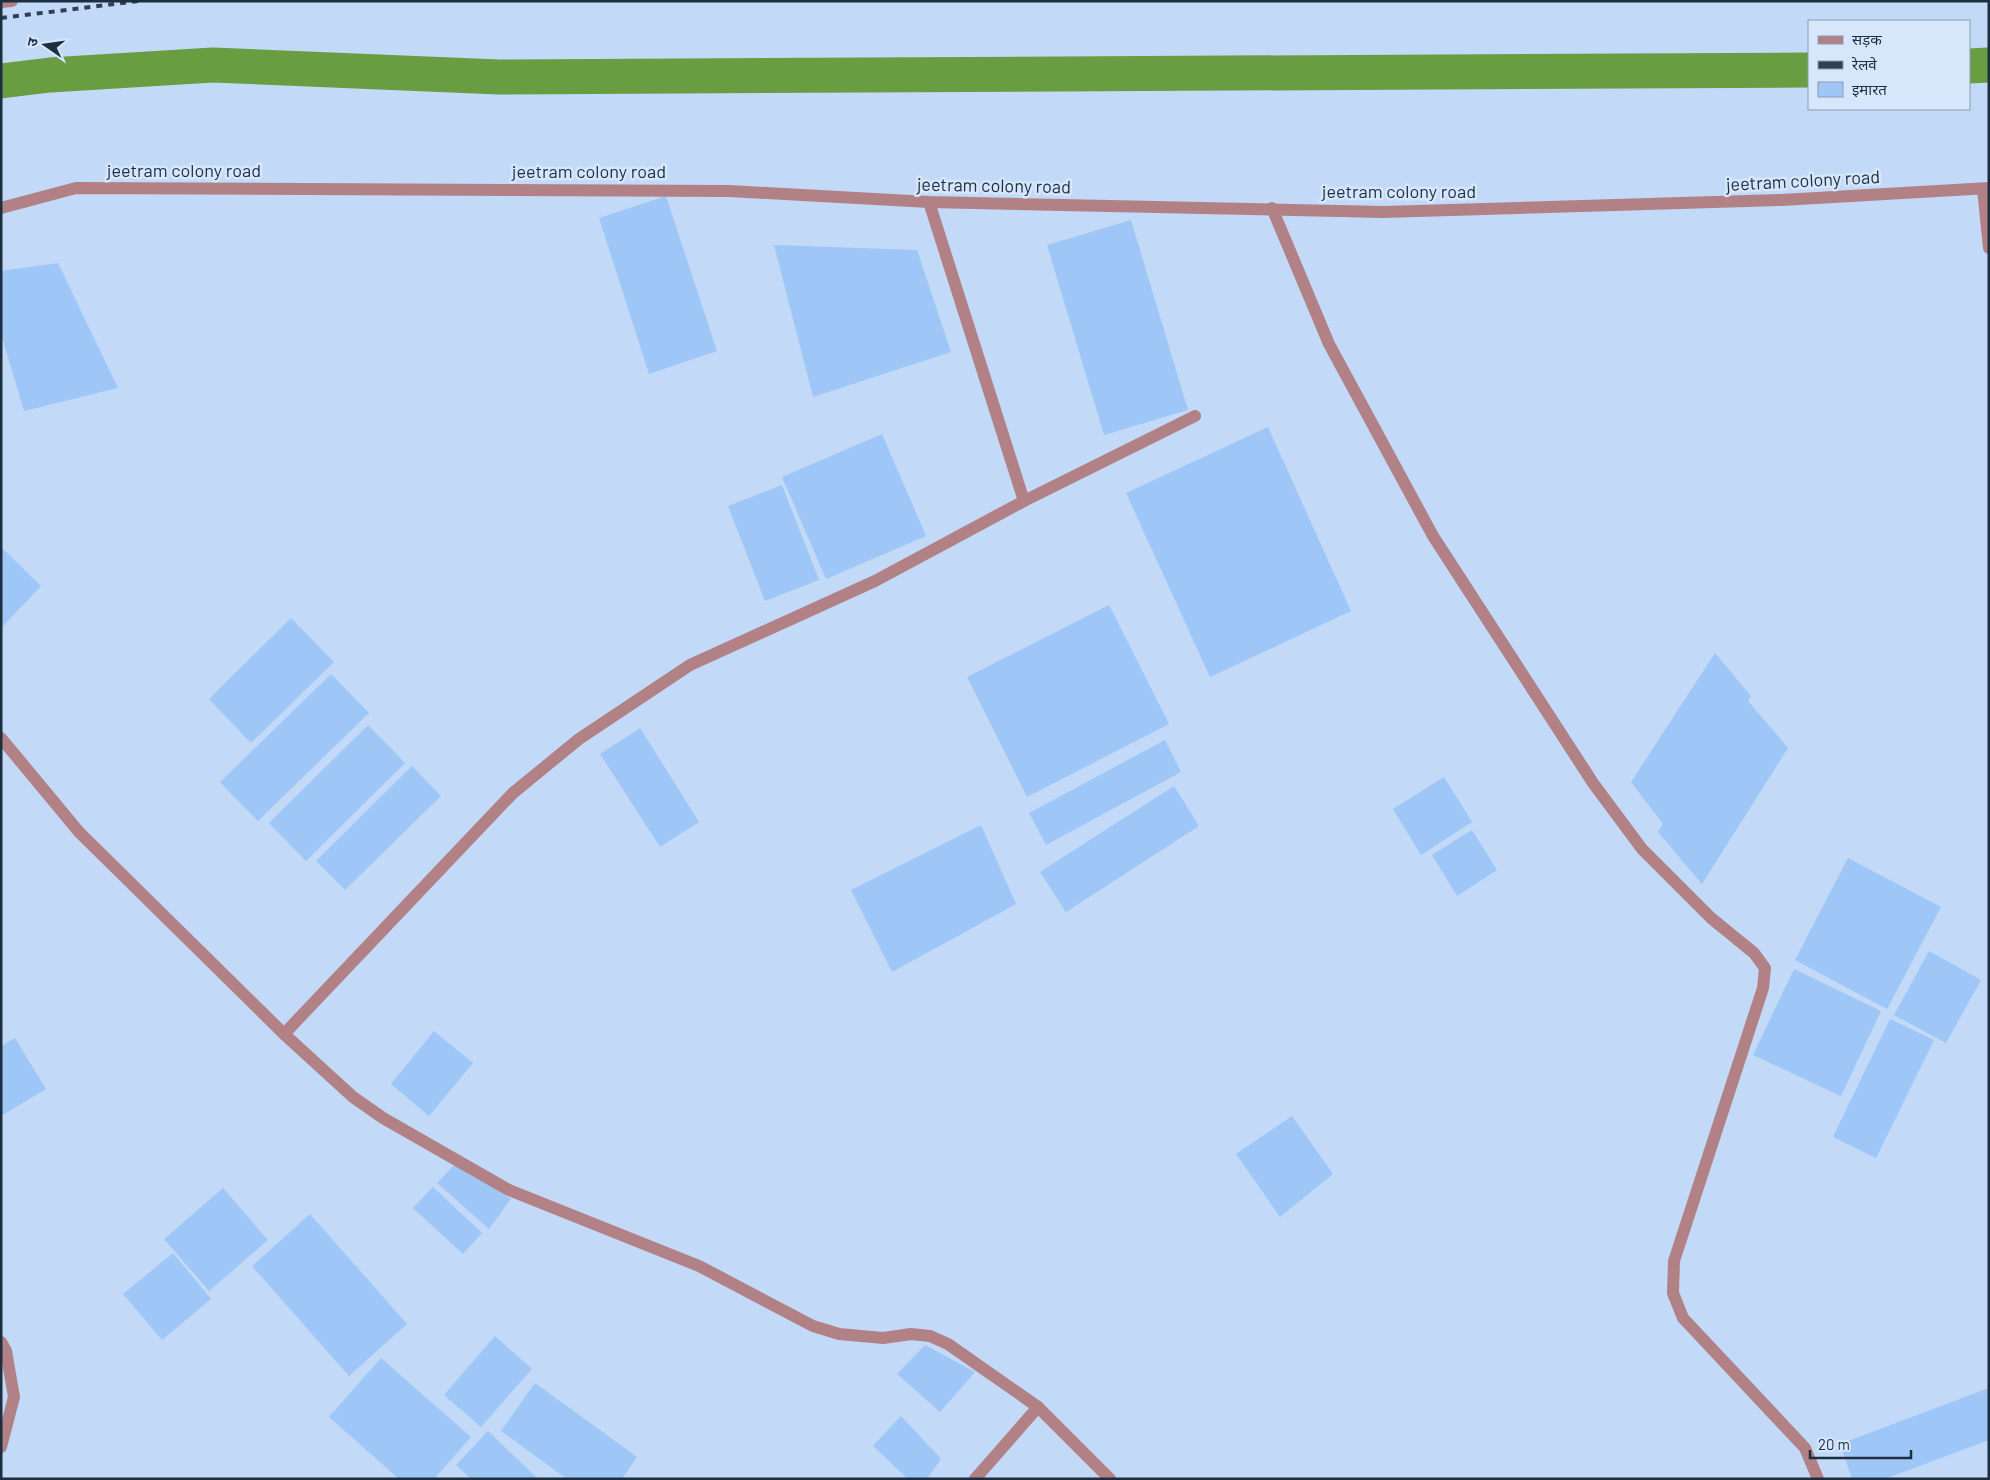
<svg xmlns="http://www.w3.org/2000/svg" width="1990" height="1480" viewBox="0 0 1990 1480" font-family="Barlow,'Noto Sans Devanagari',sans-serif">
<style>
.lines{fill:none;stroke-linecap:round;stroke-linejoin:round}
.canal{stroke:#699d42;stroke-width:35}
.building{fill:#9ec6f6}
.minor{stroke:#b28185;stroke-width:12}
.rail{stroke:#304155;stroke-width:4;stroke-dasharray:6 6;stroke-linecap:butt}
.labels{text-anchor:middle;stroke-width:5;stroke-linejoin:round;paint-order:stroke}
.street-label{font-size:18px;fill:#1e2e41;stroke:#d6e6fb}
</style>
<rect width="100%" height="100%" fill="#c2daf8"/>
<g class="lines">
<g class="canal">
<polyline points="1969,66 1989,65"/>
<polyline points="1,81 50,75 213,65 499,77 1809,70"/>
</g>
</g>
<g class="building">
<polygon points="666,196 717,351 649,374 599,218"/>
<polygon points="1131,220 1188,410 1104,435 1047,245"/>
<polygon points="774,245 917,250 951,352 813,397"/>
<polygon points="58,263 118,388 24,411 1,334 1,271"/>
<polygon points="1268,427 1351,611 1210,677 1126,493"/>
<polygon points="882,434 926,536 826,579 782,477"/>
<polygon points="782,485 819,580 765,601 728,506"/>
<polygon points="3,549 41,586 1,628 1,550"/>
<polygon points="1109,605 1169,724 1027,797 967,677"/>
<polygon points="291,618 334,662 251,743 209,699"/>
<polygon points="1715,653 1751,696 1748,701 1788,748 1702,884 1658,832 1663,824 1631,782"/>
<polygon points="331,674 369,713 258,821 220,782"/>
<polygon points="368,725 405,763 306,861 269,823"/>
<polygon points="640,728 699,822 660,847 600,754"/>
<polygon points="1165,740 1181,772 1046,845 1029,813"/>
<polygon points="412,766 441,796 345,890 316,861"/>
<polygon points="1444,777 1472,822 1421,855 1393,809"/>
<polygon points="1174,786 1199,826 1066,912 1040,872"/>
<polygon points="981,825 1016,904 892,972 851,890"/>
<polygon points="1472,830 1497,870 1457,896 1432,855"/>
<polygon points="1848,858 1941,907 1887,1009 1795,960"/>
<polygon points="1929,951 1981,980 1946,1043 1894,1015"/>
<polygon points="1794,969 1881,1011 1841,1096 1753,1055"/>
<polygon points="1890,1019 1934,1040 1876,1158 1833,1137"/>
<polygon points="434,1031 473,1063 429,1116 391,1084"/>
<polygon points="15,1038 46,1089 1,1116 1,1046"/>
<polygon points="1292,1116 1333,1174 1280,1217 1236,1154"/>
<polygon points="456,1163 511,1199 489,1229 437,1183"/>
<polygon points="433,1187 482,1233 463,1254 413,1208"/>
<polygon points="223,1188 268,1240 209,1291 164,1239"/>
<polygon points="310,1214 407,1324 349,1376 252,1266"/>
<polygon points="173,1253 211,1299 162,1340 123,1294"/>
<polygon points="495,1336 532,1369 481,1427 444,1395"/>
<polygon points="925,1345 975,1372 940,1412 897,1374"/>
<polygon points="381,1358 471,1437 434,1479 399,1479 329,1417"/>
<polygon points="535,1383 637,1457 622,1479 567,1479 501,1431"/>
<polygon points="1989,1388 1989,1440 1885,1479 1852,1479 1840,1444"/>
<polygon points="901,1416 941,1459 927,1479 908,1479 873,1446"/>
<polygon points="488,1431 538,1479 471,1479 456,1465"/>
</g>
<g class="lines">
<g class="minor">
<polyline points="1,2 12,1"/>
<polyline points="1983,189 1989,248"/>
<polyline points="929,202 1024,501"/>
<polyline points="1,208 76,188 729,191 929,202 1384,212 1782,200 1989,188"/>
<polyline points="1272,208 1329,344 1433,536 1593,783 1642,849 1711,918 1754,953 1765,968 1763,988 1674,1261 1673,1293 1683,1318 1805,1448 1818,1479"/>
<polyline points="1,738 79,832 284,1034 353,1097 383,1118 509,1190 699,1266 813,1326 839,1334 883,1338 911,1334 930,1336 948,1344 1038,1407 1110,1479"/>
<polyline points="284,1034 513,793 579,739 690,665 875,581 1024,501 1195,416"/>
<polyline points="1,1342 6,1351 14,1397 1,1447"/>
<polyline points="975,1479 1038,1407"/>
</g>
<polyline class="rail" points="1,18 139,1"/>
</g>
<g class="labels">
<g class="street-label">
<text x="184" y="177">jeetram colony road</text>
<text x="589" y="178">jeetram colony road</text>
<text transform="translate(1803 181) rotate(-3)" y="6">jeetram colony road</text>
<text transform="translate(994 186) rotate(1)" y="6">jeetram colony road</text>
<text x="1399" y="198">jeetram colony road</text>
</g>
</g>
<rect width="1990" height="1480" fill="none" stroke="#1e2e41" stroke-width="5"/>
<rect x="1808" y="20" width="162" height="90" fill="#d6e6fb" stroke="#8c9cb1"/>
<rect x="1818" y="36" width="25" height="8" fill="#b28185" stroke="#8c9cb1"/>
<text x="1852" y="45" font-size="15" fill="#1e2e41">सड़क</text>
<rect x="1818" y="61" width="25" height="8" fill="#304155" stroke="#8c9cb1"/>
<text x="1852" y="70" font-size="15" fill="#1e2e41">रेलवे</text>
<rect x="1818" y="82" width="25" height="15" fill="#9ec6f6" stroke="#8c9cb1"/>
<text x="1852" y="95" font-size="15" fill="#1e2e41">इमारत</text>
<g transform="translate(45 45) rotate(283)" stroke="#d6e6fb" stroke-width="4" paint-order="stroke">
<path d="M0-4L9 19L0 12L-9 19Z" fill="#1e2e41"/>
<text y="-8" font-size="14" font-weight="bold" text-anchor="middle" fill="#1e2e41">उ</text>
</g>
<path d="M1810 1450v8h101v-8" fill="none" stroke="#1e2e41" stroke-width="2.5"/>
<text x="1818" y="1450" font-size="15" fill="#1e2e41" stroke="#d6e6fb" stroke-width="4" paint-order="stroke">20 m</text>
</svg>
